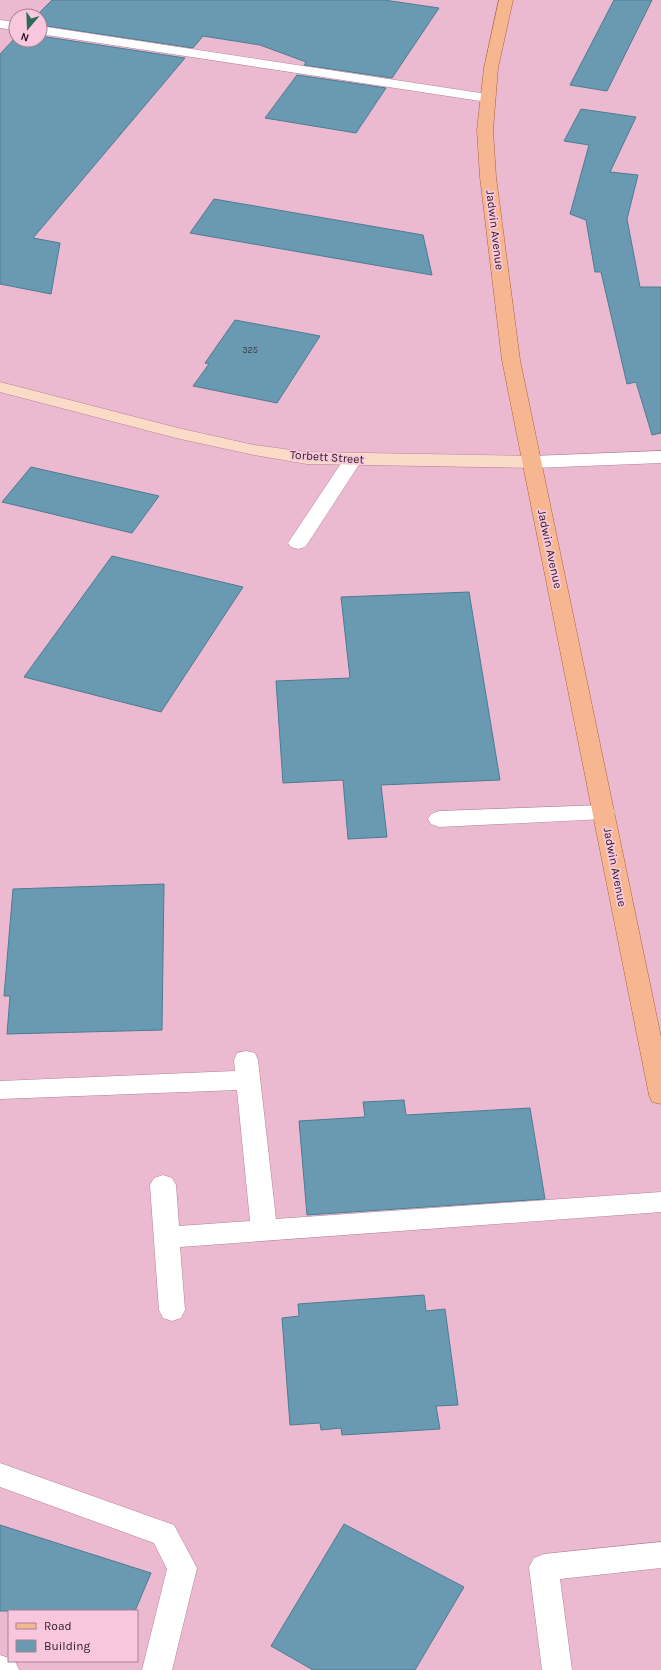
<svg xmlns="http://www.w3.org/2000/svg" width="661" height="1670" viewBox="0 0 661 1670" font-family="Karla,sans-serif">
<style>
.building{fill:#699ab2;stroke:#4b7c93}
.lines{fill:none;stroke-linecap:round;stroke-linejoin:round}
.lane-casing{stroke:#b28398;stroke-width:1}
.street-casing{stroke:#b28398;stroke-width:1}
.secondary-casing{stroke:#b28398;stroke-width:1}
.primary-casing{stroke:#ab6039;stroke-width:1}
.lane{fill:#fff;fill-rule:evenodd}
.street{fill:#fff;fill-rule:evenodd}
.secondary{fill:#fadbc8;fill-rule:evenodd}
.primary{fill:#f6b790;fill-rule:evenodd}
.labels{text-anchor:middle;stroke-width:3.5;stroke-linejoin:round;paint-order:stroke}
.far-number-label{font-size:9px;fill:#3a3945}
.street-label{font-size:12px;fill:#2b1921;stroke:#f9c7dd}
</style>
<rect width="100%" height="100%" fill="#ecbad0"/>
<g class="building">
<polygon points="52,0 384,0 439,8 392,78 304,65 306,62 260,45 203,36 193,48 40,25 40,16 36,16"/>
<polygon points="614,0 652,0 607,91 570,85"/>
<polygon points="40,36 185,58 33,238 60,243 51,294 0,284 0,54 16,37 16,40 40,40"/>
<polygon points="297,75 386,88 356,133 265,118"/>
<polygon points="581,109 636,117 610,172 638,175 627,219 640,287 661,287 661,433 652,435 636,382 627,384 601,272 595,272 586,220 570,214 589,145 564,141"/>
<polygon points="214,199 423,235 432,275 190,233"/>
<polygon points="235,320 320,336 277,403 193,386 209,364 205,363"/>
<polygon points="31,467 159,496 132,533 2,502"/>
<polygon points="112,556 243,587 161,712 24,677"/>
<polygon points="469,592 500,780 381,785 387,837 348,839 343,780 283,783 276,681 350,678 341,597"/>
<polygon points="164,884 162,1030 7,1034 10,996 4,996 13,889"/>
<polygon points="404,1100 406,1115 530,1108 545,1199 307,1215 299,1121 365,1117 363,1102"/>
<polygon points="424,1295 426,1311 445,1309 458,1405 436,1406 440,1429 342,1435 341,1428 321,1430 320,1423 290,1425 282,1318 299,1316 298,1304"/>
<polygon points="344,1524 464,1587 415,1670 313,1670 271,1646"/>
<polygon points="0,1525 151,1573 135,1611 0,1611"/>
</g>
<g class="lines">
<defs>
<g id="lane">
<polygon points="0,20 16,22 16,30 0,28"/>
<polygon points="40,26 487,94 492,95 494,98 492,101 487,102 40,34"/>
<polygon points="353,454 360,456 362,460 308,543 305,547 298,549 291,547 288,543 346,456"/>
<polygon points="604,805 612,807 615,812 612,817 604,819 439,827 431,824 428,819 431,814 439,811"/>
<polygon points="246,1051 255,1053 258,1060 276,1219 661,1192 661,1212 180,1247 185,1310 181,1318 172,1321 163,1318 159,1310 150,1185 154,1178 163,1175 172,1178 176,1185 179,1226 250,1221 237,1090 0,1099 0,1081 235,1071 234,1060 237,1053"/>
<polygon points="0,1463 174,1525 197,1568 172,1670 142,1670 167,1569 154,1543 0,1487"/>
<polygon points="661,1542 661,1568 560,1579 572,1670 542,1670 529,1567 534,1558 544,1554"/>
<polygon points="0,1655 9,1658 9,1661 15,1661 19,1670 0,1670"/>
</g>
<polygon id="street" points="661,451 661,463 533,468 526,466 524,462 526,458 533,456"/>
<polygon id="secondary" points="0,382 178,428 254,445 307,452 533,456 540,458 542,462 540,466 533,468 307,464 254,455 176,438 0,392"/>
<polygon id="primary" points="499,0 513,0 498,68 493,130 496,177 520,360 661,1037 661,1104 652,1102 649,1095 502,360 480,177 477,130 484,68"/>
</defs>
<use href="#lane" class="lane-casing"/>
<use href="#street" class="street-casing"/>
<use href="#secondary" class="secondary-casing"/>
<use href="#primary" class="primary-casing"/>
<use href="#lane" class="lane"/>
<use href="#street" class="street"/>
<use href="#secondary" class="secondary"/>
<use href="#primary" class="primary"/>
</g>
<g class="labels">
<g class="far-number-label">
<text x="250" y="353">325</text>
</g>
<g class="street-label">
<text transform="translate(495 230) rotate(83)" y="4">Jadwin Avenue</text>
<text transform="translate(327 457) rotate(4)" y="4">Torbett Street</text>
<text transform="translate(550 549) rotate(78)" y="4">Jadwin Avenue</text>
<text transform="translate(615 867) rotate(79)" y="4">Jadwin Avenue</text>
</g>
</g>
<rect x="8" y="1610" width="130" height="52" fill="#f9c7dd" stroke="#a78192"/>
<rect x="16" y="1623" width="20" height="6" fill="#f6b790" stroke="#a78192"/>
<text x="44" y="1630" font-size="12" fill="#2b1921">Road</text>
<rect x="16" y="1640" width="20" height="12" fill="#699ab2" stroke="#a78192"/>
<text x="44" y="1650" font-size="12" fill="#2b1921">Building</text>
<g transform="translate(28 28) rotate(199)"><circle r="19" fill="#f9c7dd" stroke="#a78192"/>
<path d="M0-3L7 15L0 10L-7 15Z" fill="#2c6b57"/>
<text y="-6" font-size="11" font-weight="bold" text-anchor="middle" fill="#2b1921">N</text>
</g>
</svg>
